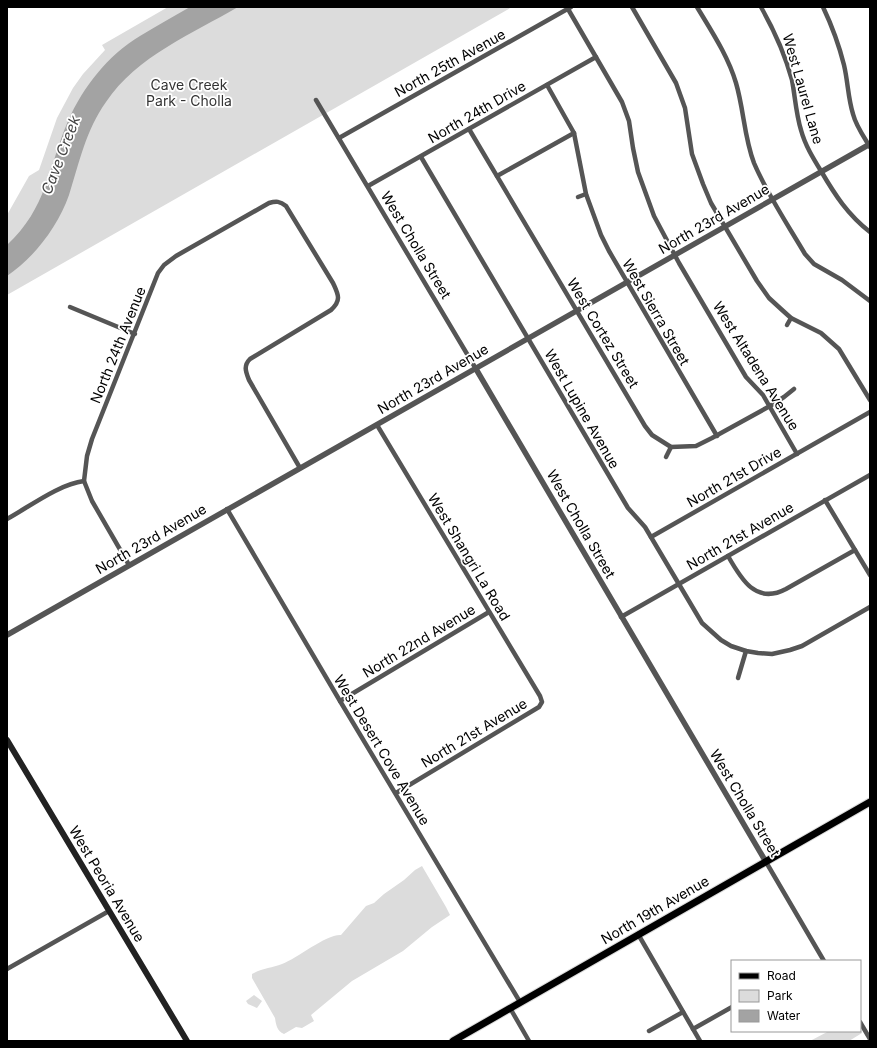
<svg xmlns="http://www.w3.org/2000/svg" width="877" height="1048" viewBox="0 0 877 1048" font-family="Inter,sans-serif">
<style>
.green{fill:#dcdcdc}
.water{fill:#a3a3a3}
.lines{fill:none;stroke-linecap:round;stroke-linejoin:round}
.primary-casing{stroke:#dbdbdb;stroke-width:9}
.minor{stroke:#555;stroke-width:4.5}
.tertiary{stroke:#555;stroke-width:5.5}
.secondary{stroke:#222;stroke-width:6}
.primary{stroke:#000;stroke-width:7}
.labels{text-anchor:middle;stroke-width:3.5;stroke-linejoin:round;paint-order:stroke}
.street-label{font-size:14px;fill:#000;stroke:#fff}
.park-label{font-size:14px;fill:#333;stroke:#fff}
.water-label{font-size:15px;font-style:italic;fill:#444;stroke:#fff}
</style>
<rect width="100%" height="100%" fill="#fff"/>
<g class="green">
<polygon points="168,7 512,7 7,295 7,215 29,176 39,170 57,118 73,88 83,74 105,50 102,45"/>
<path d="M422,866L446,907L450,915L432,927L403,951L352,981L311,1015L314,1021L302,1028L296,1027L284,1034C277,1031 276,1025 275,1018L252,978V974C262,968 272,968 282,964C298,958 326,934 341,935L366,906L374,903L384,894L404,880L415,870Z"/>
<polygon points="254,995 262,1001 257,1008 248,1004 246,1001"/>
<polygon points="860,1030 862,1033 849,1041 810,1041 829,1031 860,1031"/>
</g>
<path class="water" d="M190,7H238C192,34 137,56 106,102C86,130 79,163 69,195C58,226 35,257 7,276V245C47,208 48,168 68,121C83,87 108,55 140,36C156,26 173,17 190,7Z"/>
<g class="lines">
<defs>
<polyline id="primary" points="453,1041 870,802"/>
</defs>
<use href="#primary" class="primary-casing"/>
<g class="minor">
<polyline points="632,7 676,83 685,108 692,154 703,184 711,203 757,281 769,298 781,309 791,318 821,333 839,349 870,400"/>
<path d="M697,7C712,32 728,56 736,83C744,110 744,137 754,163C767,194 788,225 805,254L814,264L842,280L870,301"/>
<path d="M761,7C774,30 785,54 792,80C795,96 796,114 801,130C805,145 813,158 821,171C835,195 848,215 870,232"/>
<path d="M823,7C832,26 839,45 844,65C848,82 848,98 853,114C856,126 864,137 870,147"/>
<polyline points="568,9 622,102 629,121 633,148 638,172 654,216 679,263 746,377 763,395 797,454"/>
<polyline points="547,85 574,133 586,194 601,235 609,251 717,436"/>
<polyline points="316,100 476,369"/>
<polyline points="469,129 645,426 652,435 671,447 696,446 712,438 770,406 784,397 794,389"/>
<polyline points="339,138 571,7"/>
<polyline points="421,157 628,508 645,527 702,623 721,640 731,646 746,651 758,653 772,654 790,650 802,646 870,607"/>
<polyline points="497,176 574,133"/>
<polyline points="368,186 596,57"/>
<polyline points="578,197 586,194"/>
<polyline points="70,307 135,334"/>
<polyline points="787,325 791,318"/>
<polyline points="377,425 540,696 542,702 539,707 396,793"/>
<polyline points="666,457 671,447"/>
<polyline points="825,500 870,575"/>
<polyline points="227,509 340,701 520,1002"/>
<path d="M7,519C29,507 59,484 84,481"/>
<polyline points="651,537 870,412"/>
<path d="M728,556C741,579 756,605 786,589L855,550"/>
<path d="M129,565L92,501L84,481L87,456L92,439L158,273L164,265L176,256L269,203C276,201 280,201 286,206L333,283C338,294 342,300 331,310L250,359C243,366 246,372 249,380L300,468"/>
<polyline points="621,617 870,475"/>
<polyline points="738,678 746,651"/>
<polyline points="340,701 489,612"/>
<polyline points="766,862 824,961"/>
<polyline points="638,934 700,1041"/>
<polyline points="7,969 109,911"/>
<polyline points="510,1008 529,1041"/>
<polyline points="860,1022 870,1039"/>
<polyline points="693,1029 732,1007"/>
<polyline points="649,1031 683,1012"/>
</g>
<g class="tertiary">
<polyline points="476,369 766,862"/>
<polyline points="7,635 870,144"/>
</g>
<polyline class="secondary" points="7,740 187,1041"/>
<use href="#primary" class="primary"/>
</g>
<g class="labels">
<g class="street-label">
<text transform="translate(450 63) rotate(-29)" y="5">North 25th Avenue</text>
<text transform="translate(803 89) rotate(74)" y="5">West Laurel Lane</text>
<text transform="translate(477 112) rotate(-30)" y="5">North 24th Drive</text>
<text transform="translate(714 219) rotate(-30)" y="5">North 23rd Avenue</text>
<text transform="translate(416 245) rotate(59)" y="5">West Cholla Street</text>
<text transform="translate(656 312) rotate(60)" y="5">West Sierra Street</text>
<text transform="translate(603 333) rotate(59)" y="5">West Cortez Street</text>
<text transform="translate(118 345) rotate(-68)" y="5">North 24th Avenue</text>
<text transform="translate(756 366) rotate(58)" y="5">West Altadena Avenue</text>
<text transform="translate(433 379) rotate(-30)" y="5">North 23rd Avenue</text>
<text transform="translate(582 409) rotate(60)" y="5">West Lupine Avenue</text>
<text transform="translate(734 477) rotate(-30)" y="5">North 21st Drive</text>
<text transform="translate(581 524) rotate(60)" y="5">West Cholla Street</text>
<text transform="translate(740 536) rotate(-30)" y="5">North 21st Avenue</text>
<text transform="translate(151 539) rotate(-30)" y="5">North 23rd Avenue</text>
<text transform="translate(469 557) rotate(59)" y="5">West Shangri La Road</text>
<text transform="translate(419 641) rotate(-31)" y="5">North 22nd Avenue</text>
<text transform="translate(474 733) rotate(-31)" y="5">North 21st Avenue</text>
<text transform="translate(382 750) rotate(59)" y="5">West Desert Cove Avenue</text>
<text transform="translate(745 803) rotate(59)" y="5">West Cholla Street</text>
<text transform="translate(107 884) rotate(59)" y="5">West Peoria Avenue</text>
<text transform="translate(655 910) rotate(-30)" y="5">North 19th Avenue</text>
</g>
<g class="park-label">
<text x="189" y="90">Cave Creek<tspan x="189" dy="16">Park - Cholla</tspan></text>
</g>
<g class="water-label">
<text transform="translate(61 155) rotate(-69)" y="5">Cave Creek</text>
</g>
</g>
<rect width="877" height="1048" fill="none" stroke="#000000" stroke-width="16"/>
<rect x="731" y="960" width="130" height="72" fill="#ffffff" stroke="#999999"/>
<rect x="739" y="973" width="20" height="6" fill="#000000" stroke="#999999"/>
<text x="767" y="980" font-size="12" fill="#000000">Road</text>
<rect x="739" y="990" width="20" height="12" fill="#dcdcdc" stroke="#999999"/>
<text x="767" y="1000" font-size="12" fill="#000000">Park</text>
<rect x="739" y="1010" width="20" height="12" fill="#a3a3a3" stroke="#999999"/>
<text x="767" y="1020" font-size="12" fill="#000000">Water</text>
</svg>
